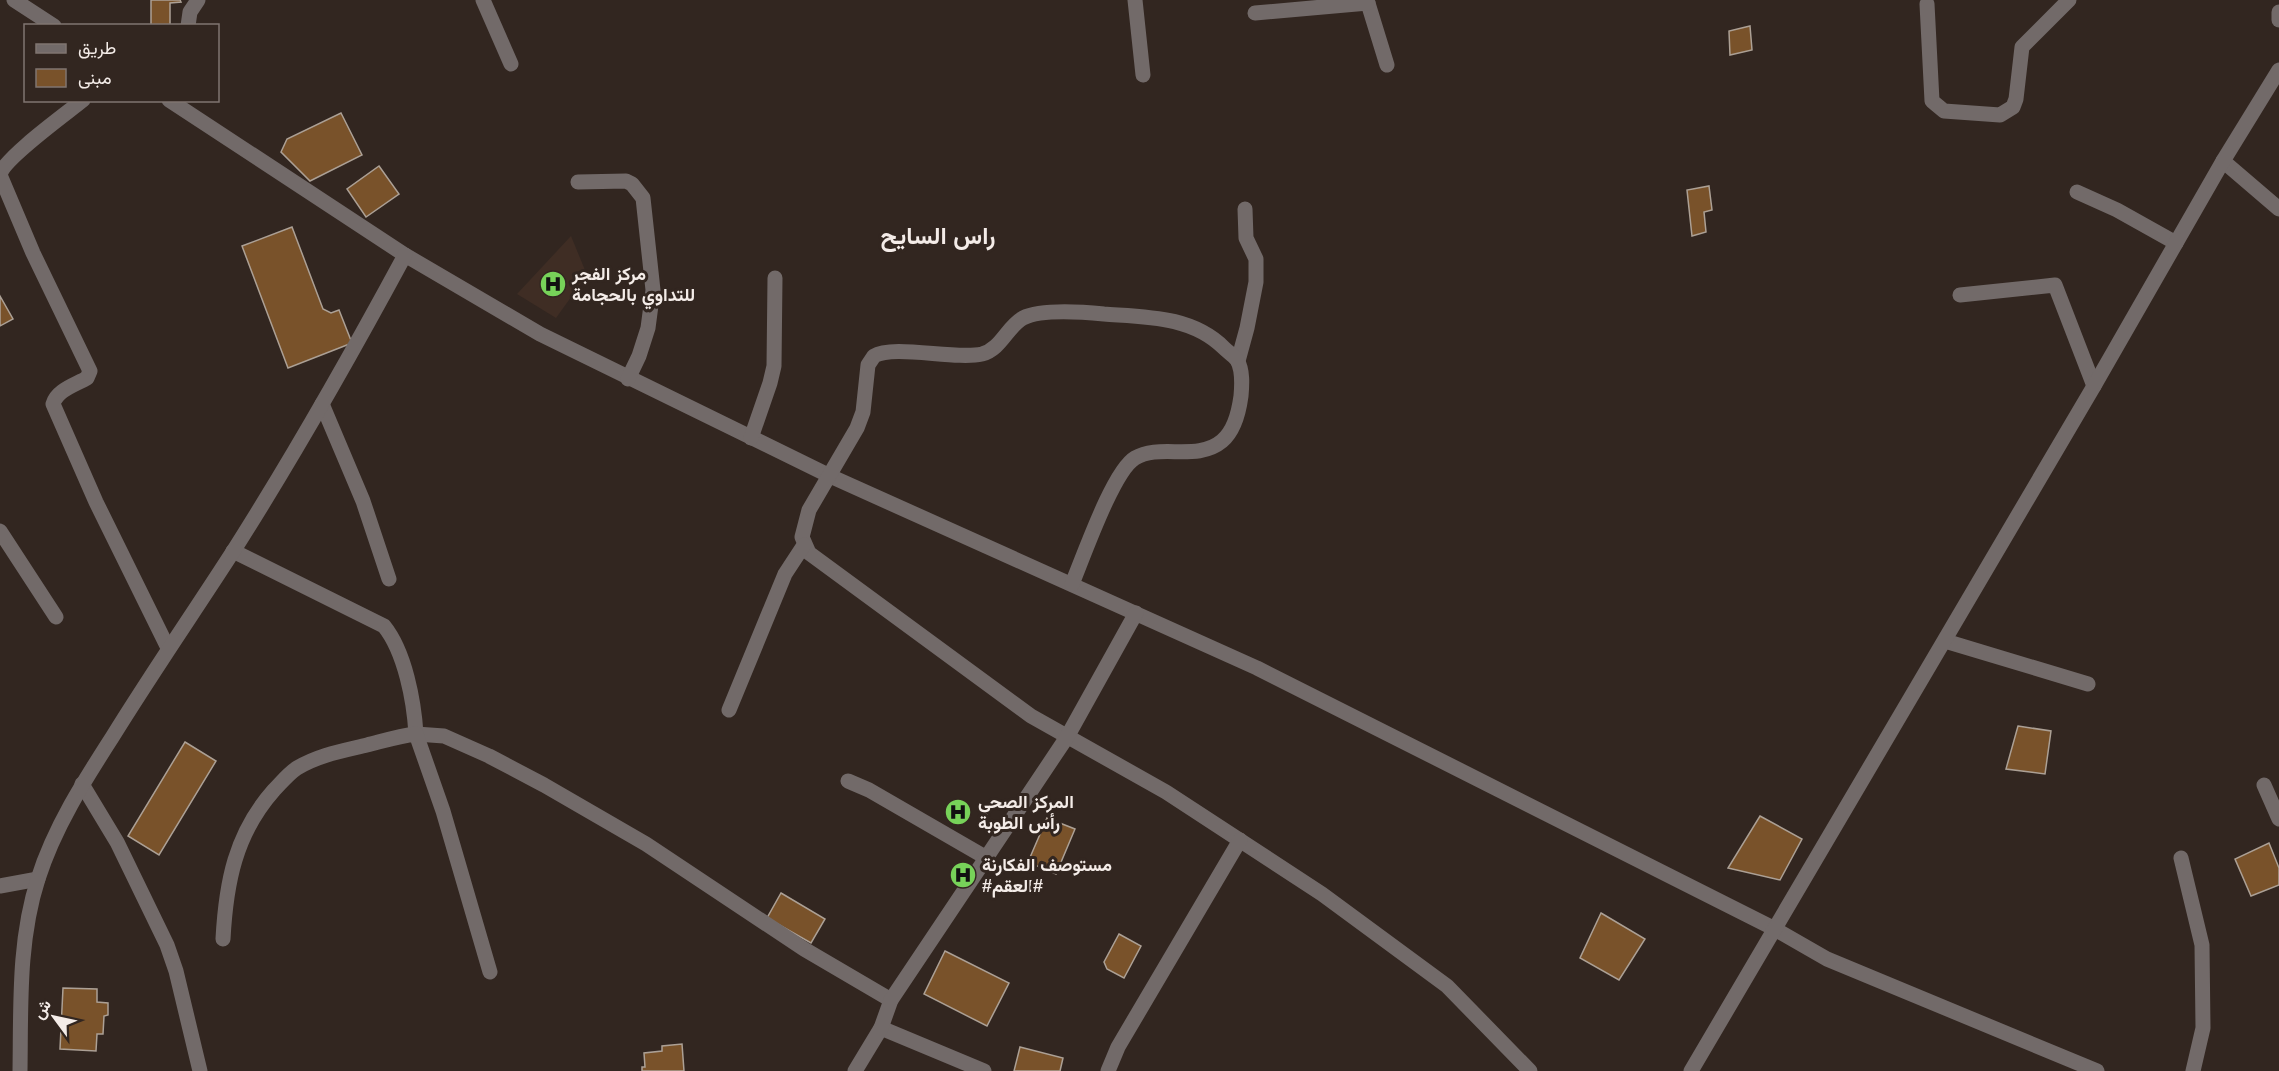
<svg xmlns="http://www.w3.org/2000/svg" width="2279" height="1071" viewBox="0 0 2279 1071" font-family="Helvetica,Vazirmatn,sans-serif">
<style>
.built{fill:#3f2d24}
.building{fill:#79522a;stroke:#aca095;stroke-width:1.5}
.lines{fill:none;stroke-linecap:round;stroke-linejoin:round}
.minor{stroke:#726a69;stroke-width:15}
.labels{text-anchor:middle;stroke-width:6;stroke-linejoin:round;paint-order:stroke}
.poi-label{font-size:18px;font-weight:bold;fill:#f4ece8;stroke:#322620;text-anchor:start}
.district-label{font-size:24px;font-weight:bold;fill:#f4ece8;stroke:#322620}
</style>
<rect width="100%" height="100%" fill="#322620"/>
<polygon class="built" points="571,236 587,275 556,318 517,294"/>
<g class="building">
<polygon points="151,0 180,0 181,2 170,3 170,26 151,26"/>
<polygon points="1750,26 1752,50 1730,55 1729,31"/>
<polygon points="341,113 362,155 310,181 281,152 287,139"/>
<polygon points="379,166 399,194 366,217 347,189"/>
<polygon points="1709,186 1712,210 1704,212 1706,232 1692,236 1687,190"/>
<polygon points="292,227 323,309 331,313 339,310 352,343 288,368 242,246"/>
<polygon points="0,296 13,319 0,326"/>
<polygon points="2018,726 2051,731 2045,774 2006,769"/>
<polygon points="185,742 216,761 159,855 128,836"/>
<polygon points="1760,816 1802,839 1780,880 1728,868"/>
<polygon points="1047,818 1075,829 1056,874 1028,862"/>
<polygon points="2269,843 2279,868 2279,885 2251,896 2235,859"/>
<polygon points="781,893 825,919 811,943 767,918"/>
<polygon points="1601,913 1645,939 1619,980 1580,958"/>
<polygon points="1119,934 1141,946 1124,978 1107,969 1104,962"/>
<polygon points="945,951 1009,983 987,1026 924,994"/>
<polygon points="63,988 97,989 97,1002 108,1003 108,1015 104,1016 103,1034 97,1034 96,1051 60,1049"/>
<polygon points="682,1044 684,1071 642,1071 642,1067 645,1067 644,1053 662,1051 662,1046"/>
<polygon points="1020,1047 1063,1058 1060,1071 1014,1071"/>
</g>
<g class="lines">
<g class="minor">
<polyline points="14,0 54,26"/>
<polyline points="483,0 511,64"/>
<polyline points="1135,0 1143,75"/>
<polyline points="1367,0 1387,65"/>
<polyline points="1927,4 1932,101 1944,111 2000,115 2013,107 2016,99 2022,47 2069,0"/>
<polyline points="2279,12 2279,20"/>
<polyline points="1255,13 1368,3"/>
<polyline points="188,26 190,12 198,0"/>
<path d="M83,100C67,113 3,159 0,175L33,253L90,371L87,378C75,385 57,390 53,404L96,502L168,648"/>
<polyline points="169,100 405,255 540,334 830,476 1257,668 1773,928 1827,959 2097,1071"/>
<polyline points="2223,161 2279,209"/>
<polyline points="578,182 626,181 632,184 643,198 653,290 648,328 639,356 628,379"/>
<polyline points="2077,192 2117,210 2176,243"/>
<polyline points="1960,295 2055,285 2094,386"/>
<polyline points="1238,361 1247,328 1256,282 1256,259 1246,238 1245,209"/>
<polyline points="322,404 363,501 389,579"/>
<polyline points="751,438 770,383 774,366 775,278"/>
<polyline points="0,531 56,617"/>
<path d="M233,551L384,626C405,652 414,701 416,734L444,736L489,756L544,785L646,844L804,949L891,1000"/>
<path d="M1072,584C1083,558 1113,471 1135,458C1160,443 1197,462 1222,441C1234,431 1239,411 1241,396C1242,385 1243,370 1237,360C1234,356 1228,352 1224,348C1192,316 1146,317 1104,314C1083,312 1041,309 1023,318C1007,327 1001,349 982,354C955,360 893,344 874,356L868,365L863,412L857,428L809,510L802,537L809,553L1031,716L1166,792L1322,894L1447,986L1530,1071"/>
<polyline points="1945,641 2088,684"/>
<polyline points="729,710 785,574 804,545"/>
<polyline points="848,781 869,790 985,857"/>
<polyline points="82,784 117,842 167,945 176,971 200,1071"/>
<polyline points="2264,785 2279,819"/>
<polyline points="2181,858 2202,945 2203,1028 2193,1071"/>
<polyline points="0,886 38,879"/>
<path d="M223,939C226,883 235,834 274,790C281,783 288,774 297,768C319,755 342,751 367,745C383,741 399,736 416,734L443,811L490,972"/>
<polyline points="881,1028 984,1071"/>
<path d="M20,1071C21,1007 18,941 38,879C54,828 84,781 113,736C152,673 194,612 234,550C295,454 351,355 405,255"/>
<polyline points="855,1071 881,1028 891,1000 1067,737 1136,613"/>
<polyline points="1108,1071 1118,1047 1240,840"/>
<polyline points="1691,1071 2094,386 2223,161 2279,70"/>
</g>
</g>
<defs>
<symbol id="hospital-disc" viewBox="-11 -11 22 22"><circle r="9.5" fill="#77d259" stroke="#322620"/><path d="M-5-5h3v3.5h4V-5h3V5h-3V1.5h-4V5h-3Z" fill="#111"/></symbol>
</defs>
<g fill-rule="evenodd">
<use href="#hospital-disc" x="538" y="269" width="30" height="30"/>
<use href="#hospital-disc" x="943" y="797" width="30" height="30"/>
<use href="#hospital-disc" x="948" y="860" width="30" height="30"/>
</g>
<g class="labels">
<g class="poi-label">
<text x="572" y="280">مركز الفجر<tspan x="572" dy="21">للتداوي بالحجامة</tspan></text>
<text x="978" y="808">المركز الصحي<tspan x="978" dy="21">رأس الطوبة</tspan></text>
<text x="982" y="871">مستوصف الفكارنة<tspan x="982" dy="21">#العقم#</tspan></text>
</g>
<g class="district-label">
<text x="938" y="244">راس السايح</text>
</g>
</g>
<rect x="24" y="24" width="195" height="78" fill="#322620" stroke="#807570" stroke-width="1.5"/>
<rect x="36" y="44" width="30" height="9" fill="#726a69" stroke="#807570" stroke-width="1.5"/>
<text x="78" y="54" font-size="18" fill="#f4ece8">طريق</text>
<rect x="36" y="69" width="30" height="18" fill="#79522a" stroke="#807570" stroke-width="1.5"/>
<text x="78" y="84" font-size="18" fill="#f4ece8">مبنى</text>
<g transform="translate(54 1017) rotate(303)" stroke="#322620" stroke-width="4.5" paint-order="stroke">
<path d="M0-4.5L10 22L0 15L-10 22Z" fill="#f4ece8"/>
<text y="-9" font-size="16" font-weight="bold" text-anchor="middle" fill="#f4ece8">ش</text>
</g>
</svg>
